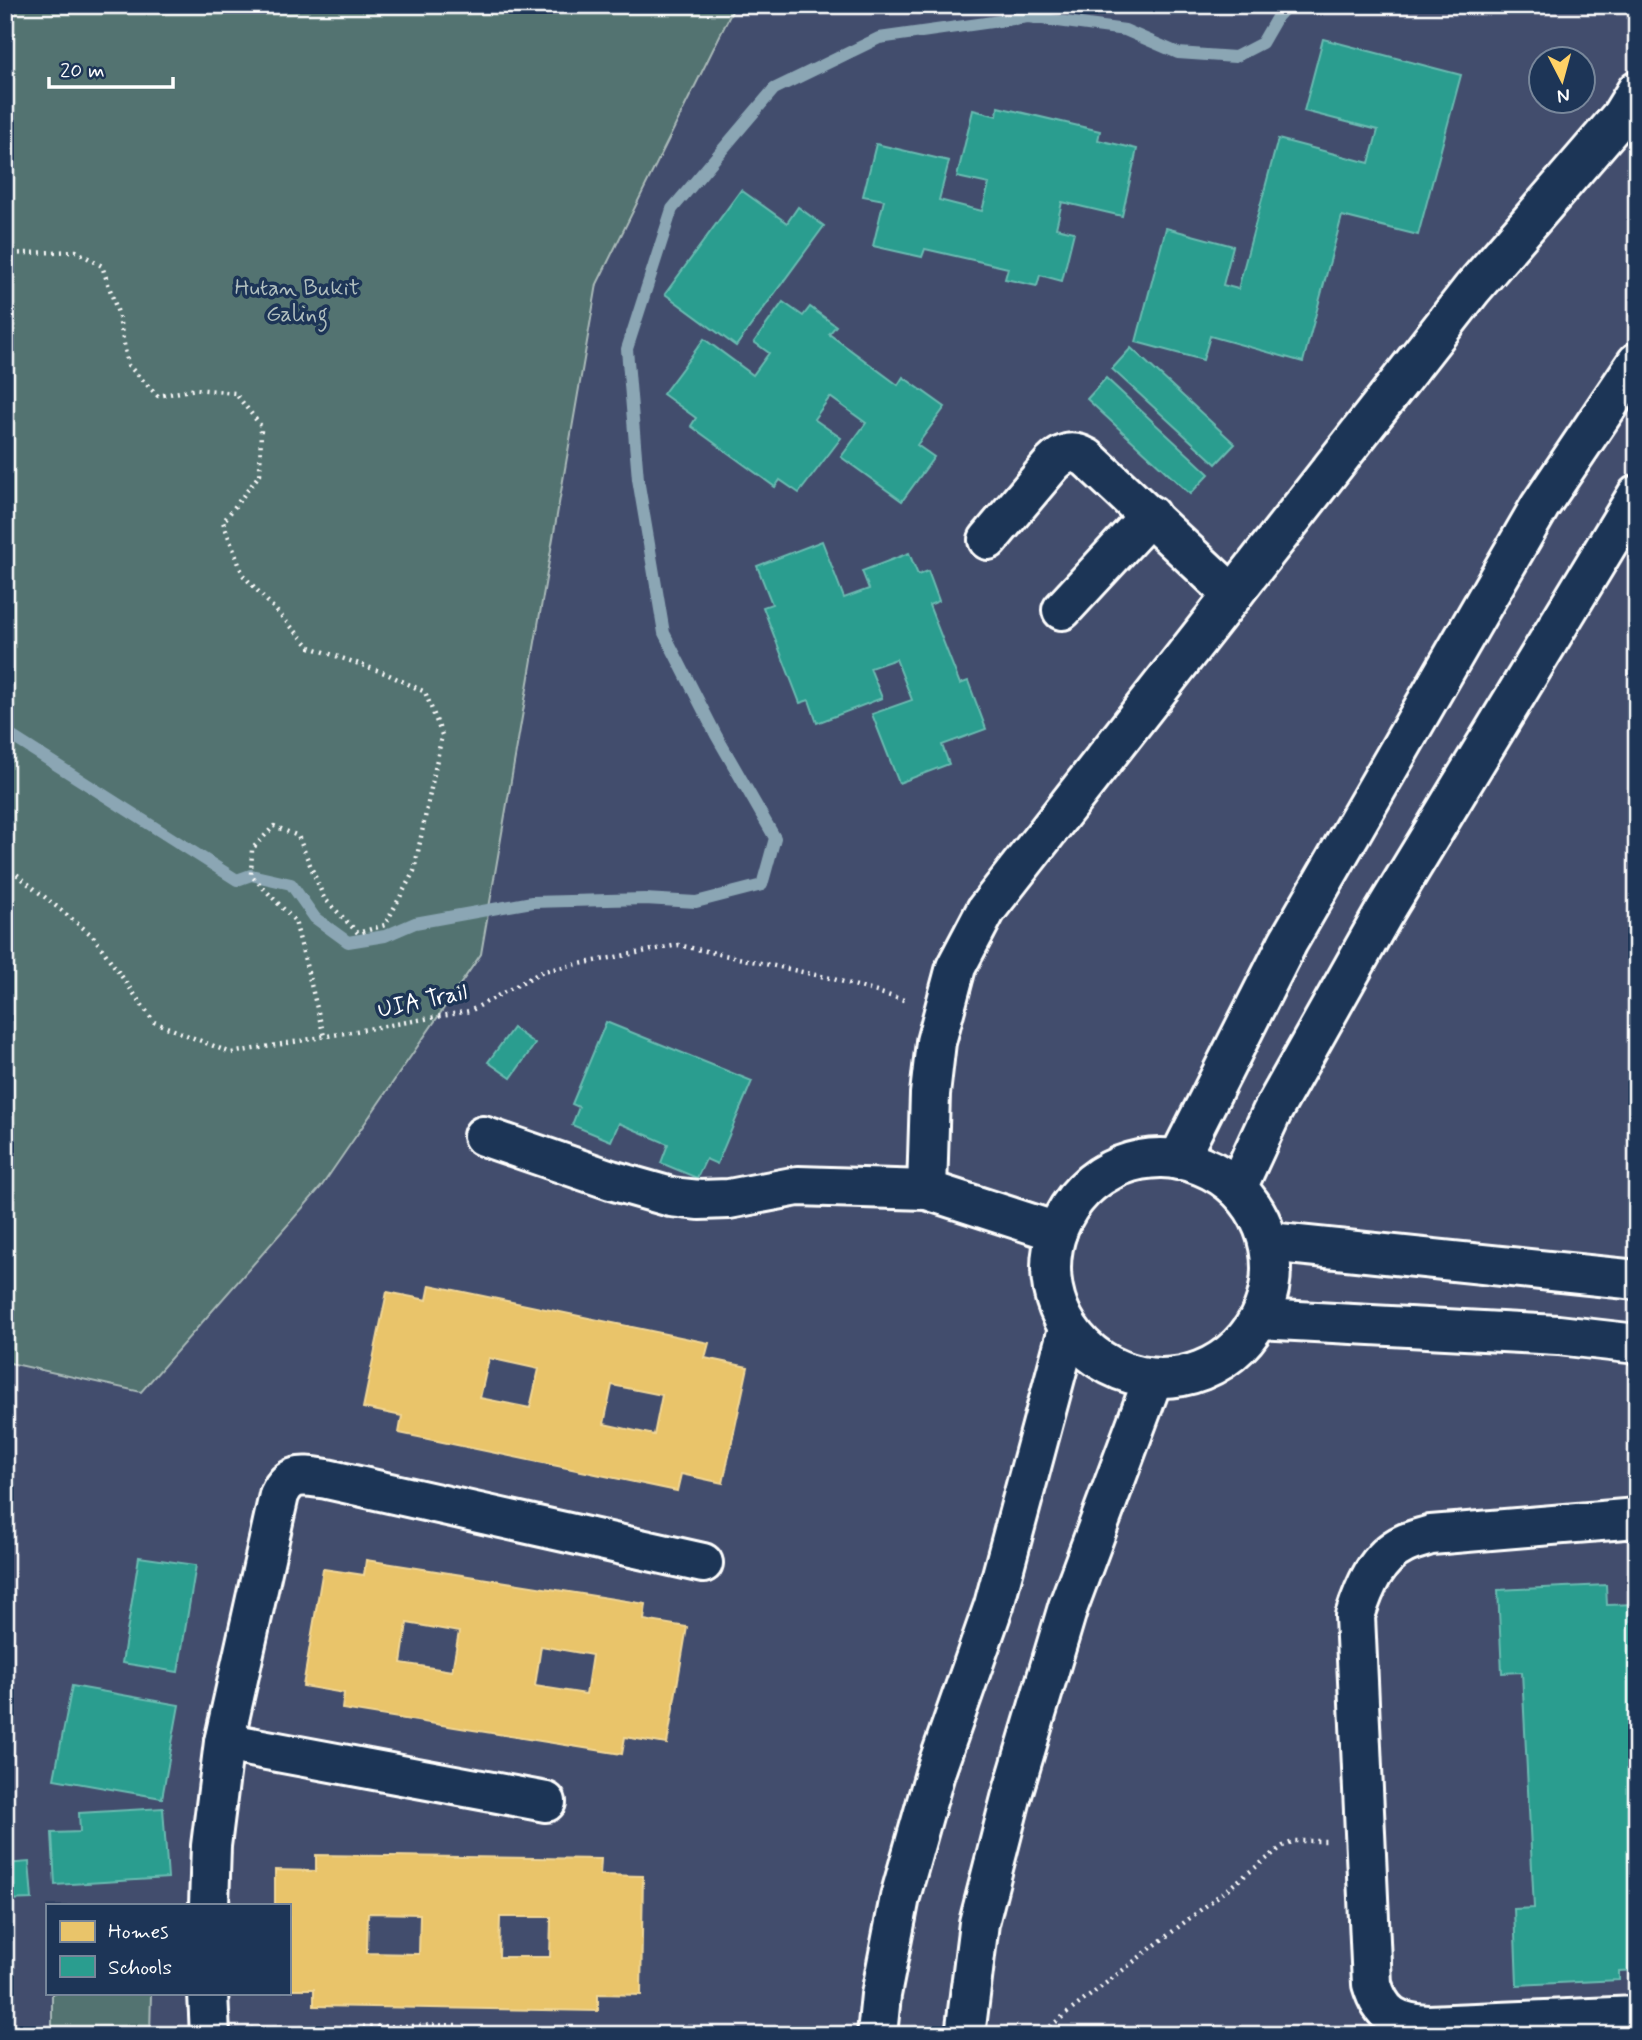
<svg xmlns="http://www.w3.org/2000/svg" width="1642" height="2040" viewBox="0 0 1642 2040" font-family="Mynerve,sans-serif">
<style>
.built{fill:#424d6d;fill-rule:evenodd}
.green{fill:#537371;stroke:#a9b9b8;stroke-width:2}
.homes{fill:#e9c46a;stroke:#f0d697;stroke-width:2;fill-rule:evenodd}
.schools{fill:#2a9d8f;stroke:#6abab1;stroke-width:2}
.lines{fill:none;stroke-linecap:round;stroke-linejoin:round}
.stream{stroke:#8ba6b4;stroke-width:12}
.minor-casing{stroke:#fff;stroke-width:44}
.path{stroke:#fff;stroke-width:4.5;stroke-dasharray:2 5;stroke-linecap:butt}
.minor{stroke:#1d3557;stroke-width:38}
.labels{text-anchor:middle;stroke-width:7;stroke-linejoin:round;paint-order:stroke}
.park-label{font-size:23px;fill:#b2c0bf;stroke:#1d3557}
.street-label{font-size:23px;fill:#fff;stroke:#1d3557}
</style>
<rect width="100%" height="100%" fill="#304162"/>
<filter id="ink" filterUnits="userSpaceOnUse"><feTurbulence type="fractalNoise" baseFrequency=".0143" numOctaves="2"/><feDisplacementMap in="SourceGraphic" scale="14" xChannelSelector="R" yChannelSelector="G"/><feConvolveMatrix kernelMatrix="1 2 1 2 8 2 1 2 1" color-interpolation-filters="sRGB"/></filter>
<g filter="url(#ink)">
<path class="built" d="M735,5H1637V2035H5V1362L141,1392L481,954L597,284ZM1540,60H1582V102H1540ZM47,1905H289V1993H47Z"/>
<g class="green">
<polygon points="5,5 735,5 597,284 481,954 321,1187 141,1392 5,1362"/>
<polygon points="52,1993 151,1993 150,2035 52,2035"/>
</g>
<g class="homes">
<path d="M430,1285L709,1343L705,1358L748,1367L723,1483L681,1474L677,1491L399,1433L402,1416L363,1408L387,1292L427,1300ZM489,1358L539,1369L530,1408L480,1398ZM612,1385L662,1395L654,1435L604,1424Z"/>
<path d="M366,1560L646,1604L644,1620L687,1627L667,1744L625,1737L622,1754L342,1709L344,1693L303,1686L323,1569L364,1575ZM407,1623L459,1632L452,1671L401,1663ZM541,1646L592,1655L586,1694L535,1686Z"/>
<path d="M316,1855L601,1859L600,1875L643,1876L641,1995L598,1994V2011L314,2006V1989H289V1905H275V1870L316,1871ZM368,1913L420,1914L419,1954L367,1953ZM500,1917H551L550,1957H499Z"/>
</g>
<g class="schools">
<polygon points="1323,39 1461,75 1418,235 1342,216 1303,362 1210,336 1203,360 1136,342 1166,228 1233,246 1223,285 1238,289 1278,139 1369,163 1378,130 1304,111"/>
<polygon points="998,107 1100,131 1098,140 1137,149 1122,216 1062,202 1056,228 1074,232 1062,281 1040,275 1037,286 1005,279 1008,268 925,249 922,257 873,246 884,200 863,196 876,144 949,161 939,200 982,211 989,184 957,177 973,110 997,116"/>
<polygon points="741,190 787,223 798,207 824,226 736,346 665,294"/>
<polygon points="783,302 803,316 810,307 836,326 829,334 898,385 903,377 945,407 917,445 934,457 902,501 841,457 866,423 830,397 814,419 841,438 799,493 780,480 775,487 691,426 696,418 663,394 704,339 753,375 769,353 754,342"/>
<polygon points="1131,348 1235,444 1216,464 1112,369"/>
<polygon points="1106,378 1209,474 1190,494 1087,399"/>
<polygon points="822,541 844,598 869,589 862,571 909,553 918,575 928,571 939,601 929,605 960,684 968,681 986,729 942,745 949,764 899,783 872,714 912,700 896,659 870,668 882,698 817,723 809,700 800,703 763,607 772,604 757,566"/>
<polygon points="606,1022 752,1081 717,1164 706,1159 697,1178 661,1163 668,1144 619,1123 611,1141 572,1125 579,1107 572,1104"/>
<polygon points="513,1028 535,1044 511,1078 488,1062"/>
<polygon points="139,1557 196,1565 178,1672 122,1663"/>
<polygon points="1606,1585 1607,1605 1637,1604 1637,1970 1619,1971 1619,1980 1517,1985 1514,1909 1534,1908 1522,1672 1502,1673 1498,1590"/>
<polygon points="72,1686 179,1705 162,1798 54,1779"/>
<polygon points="163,1808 168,1878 55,1885 52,1833 80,1832 79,1813"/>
<polygon points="29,1862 32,1899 5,1900 5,1864"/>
</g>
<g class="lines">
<polyline class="stream" points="5,732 237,880 251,875 291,884 315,918 348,942 385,936 415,923 532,902 645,899 696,902 762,885 775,838 716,735 664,633 638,479 627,349 672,209 774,89 879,38 1028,17 1125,30 1178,53 1235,57 1262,43 1277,17 1288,5"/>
<defs>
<g id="minor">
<path d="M988,540L1052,464C1064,452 1073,450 1087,458L1233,595"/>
<polyline points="1062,610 1150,515"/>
<polyline points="483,1136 611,1180 671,1197 699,1200 729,1199 798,1186 927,1190 1057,1232"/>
<circle cx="1161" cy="1268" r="110"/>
<polyline points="1178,1160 1288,942 1540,506 1637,362"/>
<polyline points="1237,1188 1272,1112 1382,916 1637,495"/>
<polyline points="927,1190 930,1094 936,1042 956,967 986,910 1472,289 1621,116 1637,90"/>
<polyline points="1269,1242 1637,1280"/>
<polyline points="1260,1319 1558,1335 1637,1344"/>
<path d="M1637,1518L1431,1535C1422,1538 1412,1540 1404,1544C1376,1557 1364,1588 1355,1616L1372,1984C1381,2015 1396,2023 1428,2025L1637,2016"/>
<polyline points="224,1742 546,1802"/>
<path d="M209,1905L211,1846L224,1742L279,1495C290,1471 304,1476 327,1479L703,1563"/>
<polyline points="208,1993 210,2035"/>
<polyline points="877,2035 881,1995 900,1897 935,1773 994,1605 1068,1329"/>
<polyline points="965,2035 979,1923 1011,1798 1068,1607 1153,1379"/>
</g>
</defs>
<use href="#minor" class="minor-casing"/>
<g class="path">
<polyline points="5,254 76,251 102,266 118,313 128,365 158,396 196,389 235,393 261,426 260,474 223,522 243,575 310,647 385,673 425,692 442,735 414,871 385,925 358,933 324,898 298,836 274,826 252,849 251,875 295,921 324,1036"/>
<polyline points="5,868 10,869 93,936 154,1022 231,1053 470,1011 543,971 678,945 830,978 907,1001"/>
<polyline points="251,2029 460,2025"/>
<polyline points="1039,2035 1283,1846 1295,1841 1326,1841"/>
</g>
<use href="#minor" class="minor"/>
</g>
</g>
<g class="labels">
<g class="park-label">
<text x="297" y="295">Hutan Bukit<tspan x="297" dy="26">Galing</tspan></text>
</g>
<g class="street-label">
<text transform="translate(422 1000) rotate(-12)" y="8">UIA Trail</text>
</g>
</g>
<rect width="1642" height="2040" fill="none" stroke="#1d3557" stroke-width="28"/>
<rect x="14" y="14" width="1614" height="2012" fill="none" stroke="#fff" stroke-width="2.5" filter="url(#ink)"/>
<rect x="46" y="1904" width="245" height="91" fill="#1d3557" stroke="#77869a" stroke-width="2"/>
<rect x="60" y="1921" width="35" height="21" fill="#e9c46a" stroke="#77869a" stroke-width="2"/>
<text x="108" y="1938" font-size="21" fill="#ffffff">Homes</text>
<rect x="60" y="1956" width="35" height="21" fill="#2a9d8f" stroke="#77869a" stroke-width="2"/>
<text x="108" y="1974" font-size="21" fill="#ffffff">Schools</text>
<g transform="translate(1562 80) rotate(174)"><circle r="33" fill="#1d3557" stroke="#77869a" stroke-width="2"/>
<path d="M0-5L12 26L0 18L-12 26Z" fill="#ffd166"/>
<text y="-10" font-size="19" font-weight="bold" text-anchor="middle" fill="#ffffff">N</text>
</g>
<path d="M49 77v10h124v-10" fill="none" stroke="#ffffff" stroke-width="3.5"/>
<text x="60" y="77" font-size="21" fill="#ffffff" stroke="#1d3557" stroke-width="5" paint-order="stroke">20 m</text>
</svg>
